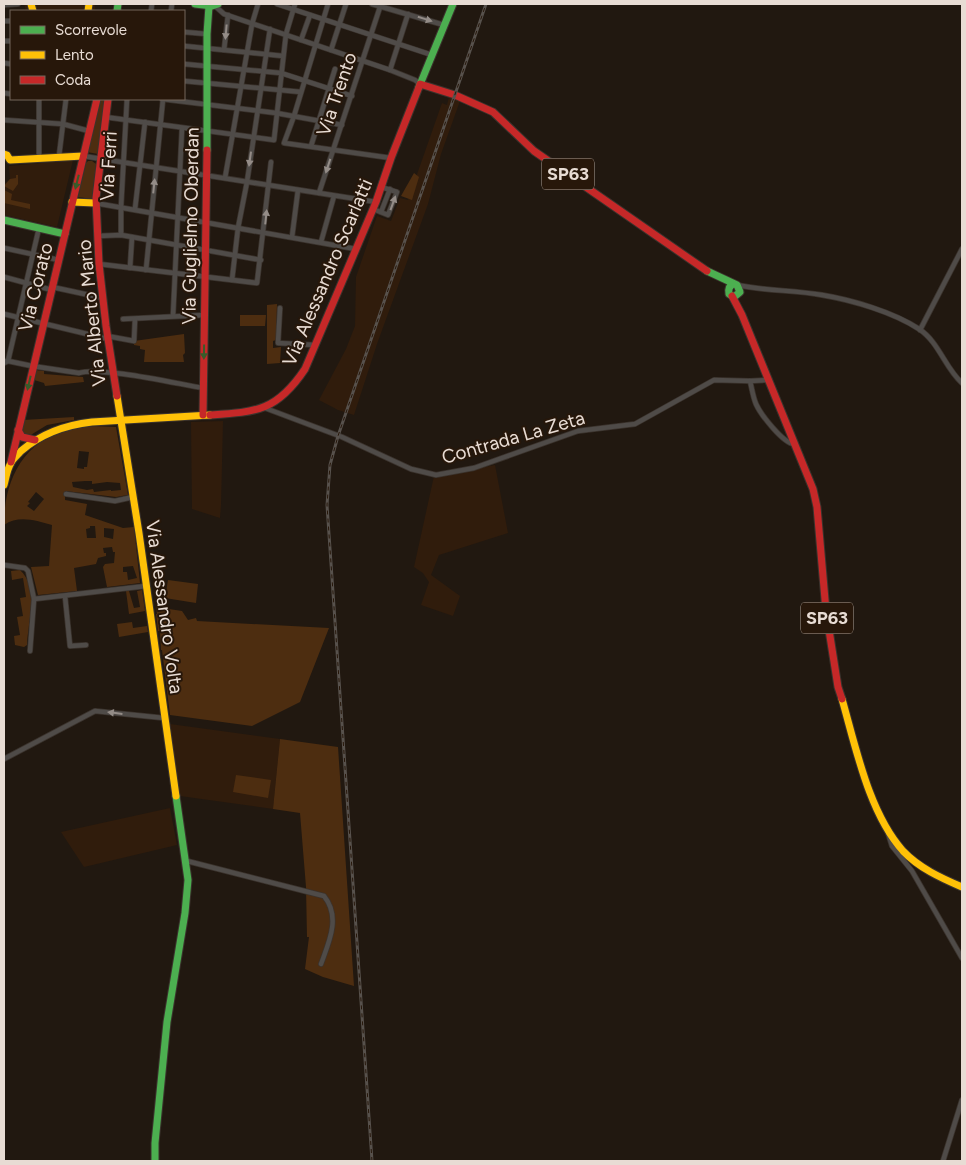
<svg xmlns="http://www.w3.org/2000/svg" width="966" height="1165" viewBox="0 0 966 1165" font-family="Figtree,sans-serif">
<style>
.built{fill:#301c0c}
.green{fill:#4d2d10;fill-rule:evenodd}
.lines{fill:none;stroke-linecap:round;stroke-linejoin:round}
.street-casing{stroke:#3b332d;stroke-width:6}
.fast-casing{stroke:#3b332d;stroke-width:9}
.slow-casing{stroke:#3b332d;stroke-width:9}
.jam-casing{stroke:#3b332d;stroke-width:9}
.street{stroke:#4f4b48;stroke-width:4.5}
.fast{stroke:#4caf50;stroke-width:7}
.slow{stroke:#ffc107;stroke-width:7}
.jam{stroke:#c62828;stroke-width:7}
.rail-casing{stroke:#57514c;stroke-width:3}
.rail{stroke:#27170a;stroke-width:1;stroke-dasharray:4;stroke-linecap:butt}
.oneway{fill:#948c87}
.oneway2{fill:#385b2a}
.labels{text-anchor:middle;stroke-width:4;stroke-linejoin:round;paint-order:stroke}
.shield{fill:#27170a;stroke:#aea197;stroke-width:1}
.shield-label{font-size:18px;font-weight:bold;fill:#e8dcd4}
.street-label{font-size:19px;fill:#e8dcd4;stroke:#27170a}
</style>
<rect width="100%" height="100%" fill="#211810"/>
<g class="built">
<polygon points="24,4 95,4 95,11 26,11"/>
<polygon points="449,97 460,101 441,154 428,204 377,344 354,415 338,410 319,400 346,349 355,326 356,277 377,216 391,221 400,198 408,200 442,103 447,105"/>
<polygon points="73,160 57,227 4,215 4,184 10,179 9,166"/>
<polygon points="223,421 221,505 220,518 192,509 191,422"/>
<polygon points="495,465 508,533 439,555 431,575 460,596 453,616 421,605 429,582 423,573 414,567 434,476"/>
<polygon points="170,724 280,739 273,809 180,796"/>
<polygon points="170,808 177,845 84,867 61,832"/>
</g>
<g class="green">
<polygon points="100,99 105,99 98,154 87,152"/>
<polygon points="88,161 92,161 96,164 92,199 78,197 86,163"/>
<polygon points="414,173 419,177 412,200 401,196"/>
<polygon points="16,175 18,175 18,184 13,191 4,186 10,179 16,178"/>
<polygon points="4,190 12,194 11,200 30,204 30,209 4,203"/>
<polygon points="277,304 276,340 273,341 273,348 281,347 280,363 267,364 267,305"/>
<polygon points="240,315 266,315 265,326 240,326"/>
<polygon points="184,334 185,353 183,355 184,362 144,362 145,350 140,349 140,346 134,345 134,341"/>
<polygon points="35,370 44,371 44,374 83,377 84,382 45,386 44,383 34,380"/>
<polygon points="74,417 74,420 47,425 29,436 21,431 23,420"/>
<path d="M116,427L128,495L116,497L65,491V500L87,504L85,515L123,528L134,527L140,583L107,587L103,567L105,564L114,563L115,552H113L112,547L103,548L104,553H106V556L98,558L96,564L74,568L77,591L38,595L31,567L49,566L52,525C35,520 18,515 4,525C4,478 25,438 74,428C87,425 102,427 116,427ZM79,451L89,452L87,467H84V469L77,468ZM85,481H92V484L107,482L120,483L121,490L111,491V490L94,492L93,489L87,490L73,487L72,482ZM36,492L44,499L34,511L27,506L30,503L28,502ZM90,526H95L96,538H87L86,529L90,528ZM104,528L114,529L113,539L104,537ZM133,566L137,578L128,580L127,572H123V567Z"/>
<path d="M20,570C39,587 28,622 27,645L24,647L15,645L14,636L20,635L17,617L23,616L20,598L26,597L23,578L12,580L11,571Z"/>
<polygon points="168,580 198,584 196,603 165,598"/>
<polygon points="142,590 145,611 129,614 126,591 129,591 134,608 140,607 137,591"/>
<polygon points="156,607 182,611 188,620 196,618 197,621 329,628 300,702 252,726 170,715 162,650 161,650 160,631 158,631 156,614 157,614"/>
<polygon points="132,622 133,628 147,626 148,632 119,637 117,624"/>
<polygon points="280,739 338,747 354,986 323,977 305,969 309,937 307,937 306,887 300,813 273,809"/>
<polygon points="236,775 271,780 268,798 233,792"/>
</g>
<g class="lines">
<defs>
<g id="street">
<polyline points="277,4 432,55"/>
<polyline points="328,4 294,116 284,143 391,158"/>
<polyline points="372,4 444,25"/>
<polyline points="4,5 18,4"/>
<polyline points="215,6 224,14 390,70 415,80 420,84"/>
<polyline points="151,11 152,4"/>
<polyline points="171,11 172,4"/>
<polyline points="4,21 11,21"/>
<polyline points="184,32 207,34"/>
<polyline points="301,40 310,15"/>
<polyline points="4,41 11,41"/>
<polyline points="184,46 283,56"/>
<polyline points="224,50 228,15"/>
<polyline points="331,50 346,4"/>
<polyline points="4,63 11,64"/>
<polyline points="184,64 281,73 352,96"/>
<polyline points="390,70 408,14"/>
<polyline points="184,81 301,92"/>
<polyline points="4,93 11,94"/>
<polyline points="39,99 39,158"/>
<polyline points="162,99 276,113 342,125"/>
<polyline points="105,117 274,140 286,34 295,4"/>
<polyline points="4,120 63,124 89,131"/>
<polyline points="311,146 335,69"/>
<polyline points="59,156 66,99"/>
<polyline points="83,156 376,202"/>
<polyline points="225,178 252,24 258,4"/>
<polyline points="319,193 381,4"/>
<polyline points="95,203 356,249"/>
<polyline points="135,209 145,122"/>
<polyline points="373,209 388,215 397,192 381,187"/>
<polyline points="381,212 390,189"/>
<polyline points="121,235 121,207 127,99"/>
<polyline points="98,236 121,235 261,260"/>
<polyline points="292,237 298,190"/>
<polyline points="321,242 334,196"/>
<polyline points="4,248 59,260"/>
<polyline points="99,264 257,283 271,162"/>
<polyline points="130,268 132,237"/>
<polyline points="146,270 163,99"/>
<polyline points="4,277 52,290"/>
<polyline points="232,280 238,228 247,182 270,29"/>
<path d="M737,285C765,291 794,290 822,295C852,300 893,312 919,329C939,342 945,368 962,383"/>
<polyline points="52,287 103,298"/>
<polyline points="280,308 278,343 315,345"/>
<polyline points="4,314 108,339"/>
<polyline points="173,316 182,128"/>
<polyline points="123,319 205,315"/>
<polyline points="920,330 962,249"/>
<polyline points="107,336 134,341 135,319"/>
<polyline points="6,361 8,361 39,228"/>
<path d="M4,363L8,361L32,366L79,373C100,366 178,384 203,388"/>
<path d="M750,381C752,389 753,397 756,404C761,415 783,443 794,444"/>
<polyline points="265,408 342,437 411,469 436,475 474,468 578,431 635,424 714,380 750,381 768,380"/>
<polyline points="66,494 115,501 133,497"/>
<polyline points="4,565 25,568 28,571 34,599 30,651"/>
<polyline points="65,596 70,646 86,645"/>
<polyline points="34,599 146,586"/>
<polyline points="4,759 95,711 164,718"/>
<polyline points="888,833 892,846 912,871 962,958"/>
<path d="M187,861L324,896C341,917 329,942 321,964"/>
<polyline points="943,1161 962,1100"/>
</g>
<g id="fast">
<polyline points="195,4 212,6 218,4"/>
<polyline points="117,11 118,4"/>
<polyline points="419,87 453,4"/>
<polyline points="207,150 207,34 209,6"/>
<polyline points="4,220 65,234"/>
<path d="M707,271L737,285L740,292L734,297L729,294C728,289 729,286 733,284"/>
<polyline points="155,1161 155,1143 167,1022 185,913 188,880 176,796"/>
</g>
<g id="slow">
<polyline points="31,4 33,11"/>
<polyline points="88,11 89,4"/>
<polyline points="4,154 7,155 10,160 83,156"/>
<polyline points="72,202 95,203"/>
<polyline points="117,396 139,533 176,796"/>
<path d="M4,485C6,478 7,469 11,463C13,458 18,455 21,451C42,433 65,425 92,422L210,415"/>
<path d="M842,699C856,748 869,813 903,851C919,868 941,878 962,887"/>
</g>
<g id="jam">
<polyline points="420,84 455,95 493,112 534,151 707,271"/>
<polyline points="108,99 96,198 99,264 106,326 117,396"/>
<polyline points="732,296 742,315 813,489 817,507 826,611 838,687 842,699"/>
<polyline points="203,415 207,150"/>
<path d="M210,415C257,412 277,411 305,369L376,202L391,158L419,87"/>
<polyline points="18,430 22,437 35,440"/>
<polyline points="11,462 97,99"/>
</g>
</defs>
<use href="#street" class="street-casing"/>
<use href="#fast" class="fast-casing"/>
<use href="#slow" class="slow-casing"/>
<use href="#jam" class="jam-casing"/>
<use href="#street" class="street"/>
<use href="#fast" class="fast"/>
<use href="#slow" class="slow"/>
<use href="#jam" class="jam"/>
<defs>
<polyline id="rail" points="372,1161 327,505 330,465 338,436 486,4"/>
</defs>
<use href="#rail" class="rail-casing"/>
<use href="#rail" class="rail"/>
</g>
<defs><path id="oneway-solid" d="M-6-.8H1V-3.2L6.5 0L1 3.2V.8H-6Z" transform="scale(1.25)"/></defs>
<g class="oneway">
<use href="#oneway-solid" transform="translate(425 19) rotate(17)"/>
<use href="#oneway-solid" transform="translate(226 32) rotate(95)"/>
<use href="#oneway-solid" transform="translate(250 159) rotate(98)"/>
<use href="#oneway-solid" transform="translate(328 166) rotate(108)"/>
<use href="#oneway-solid" transform="translate(154 186) rotate(-84)"/>
<use href="#oneway-solid" transform="translate(393 203) rotate(-70)"/>
<use href="#oneway-solid" transform="translate(266 217) rotate(-84)"/>
<use href="#oneway-solid" transform="translate(115 713) rotate(-173)"/>
</g>
<g class="oneway2">
<use href="#oneway-solid" transform="translate(77 182) rotate(104)"/>
<use href="#oneway-solid" transform="translate(204 352) rotate(91)"/>
<use href="#oneway-solid" transform="translate(29 383) rotate(103)"/>
</g>
<g class="labels">
<g class="shield">
<rect x="542" y="158.5" width="52" height="31" rx="4"/>
<rect x="801" y="602.5" width="52" height="31" rx="4"/>
</g>
<g class="shield-label">
<text x="568" y="180">SP63</text>
<text x="827" y="624">SP63</text>
</g>
<g class="street-label">
<text transform="translate(336 94) rotate(-71)" y="7">Via Trento</text>
<text transform="translate(108 166) rotate(-87)" y="7">Via Ferri</text>
<text transform="translate(190 226) rotate(-89)" y="7">Via Guglielmo Oberdan</text>
<text transform="translate(327 272) rotate(-67)" y="7">Via Alessandro Scarlatti</text>
<text transform="translate(35 287) rotate(-76)" y="7">Via Corato</text>
<text transform="translate(91 313) rotate(-96)" y="7">Via Alberto Mario</text>
<text transform="translate(513 437) rotate(-16)" y="7">Contrada La Zeta</text>
<text transform="translate(165 607) rotate(82)" y="7">Via Alessandro Volta</text>
</g>
</g>
<rect width="966" height="1165" fill="none" stroke="#e8dcd4" stroke-width="10"/>
<rect x="10" y="10" width="175" height="90" fill="#27170a" stroke="#74665b"/>
<rect x="20" y="26" width="25" height="8" fill="#4caf50" stroke="#74665b"/>
<text x="55" y="35" font-size="15" fill="#e8dcd4">Scorrevole</text>
<rect x="20" y="51" width="25" height="8" fill="#ffc107" stroke="#74665b"/>
<text x="55" y="60" font-size="15" fill="#e8dcd4">Lento</text>
<rect x="20" y="76" width="25" height="8" fill="#c62828" stroke="#74665b"/>
<text x="55" y="85" font-size="15" fill="#e8dcd4">Coda</text>
</svg>
